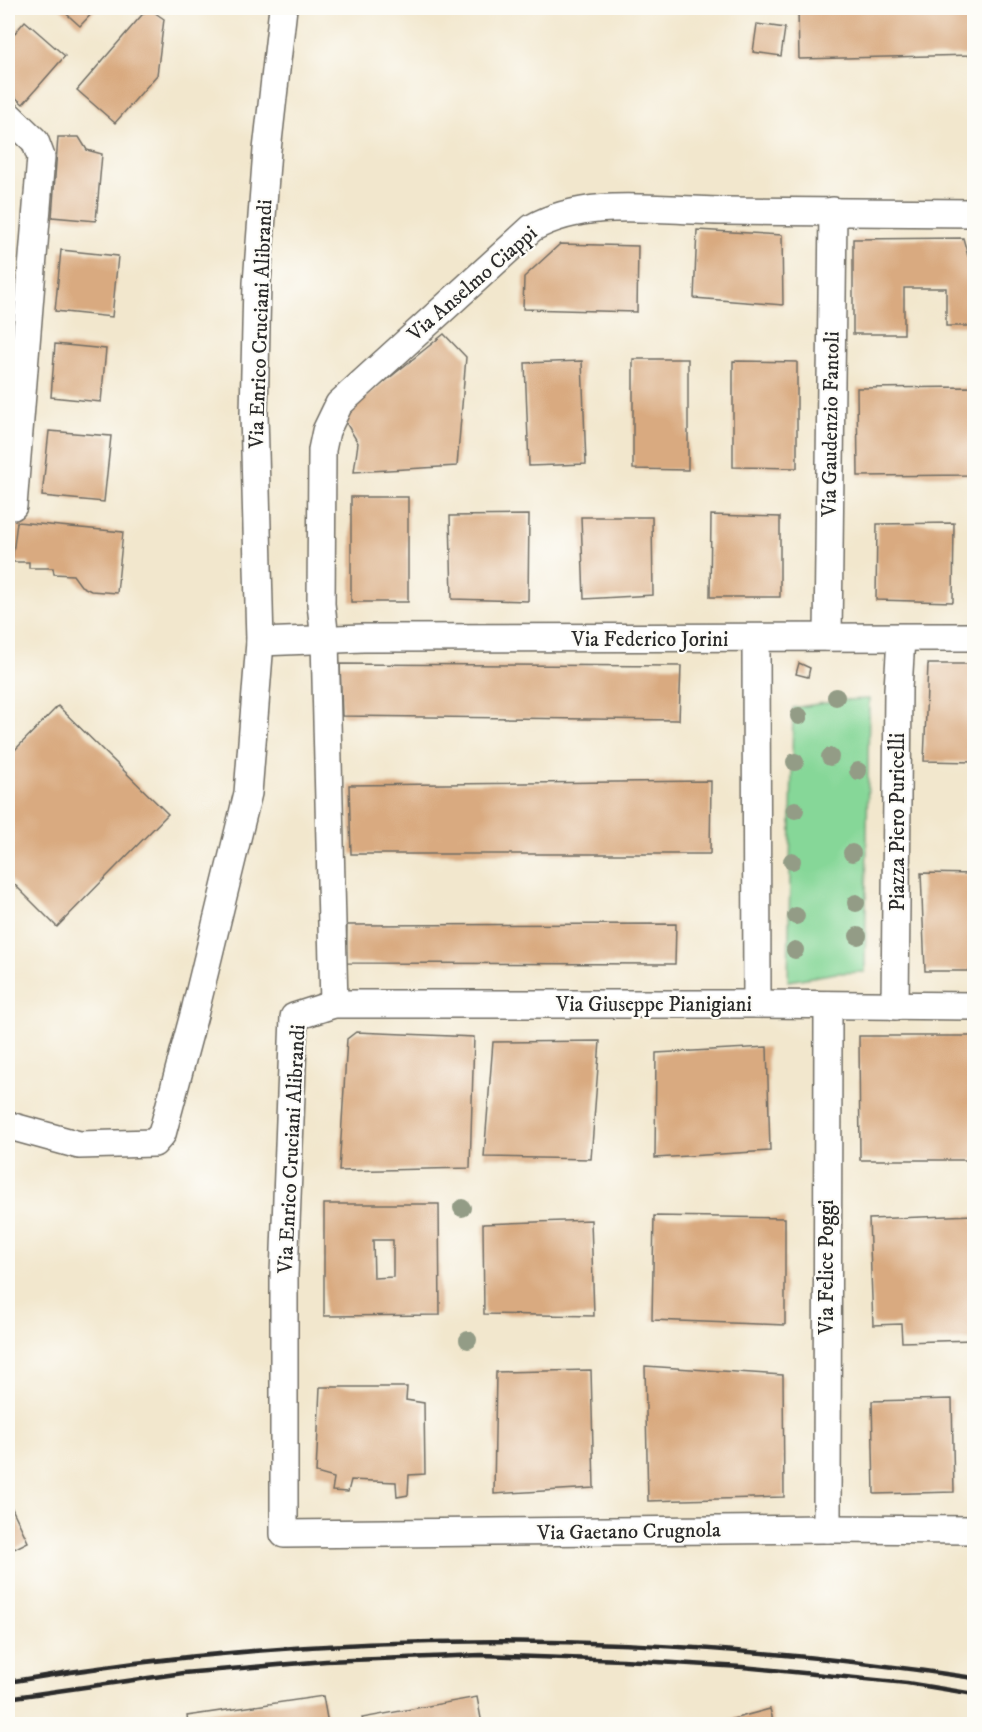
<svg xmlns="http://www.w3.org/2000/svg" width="982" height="1732" viewBox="0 0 982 1732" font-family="'IM FELL DW Pica',serif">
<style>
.green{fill:#86d798;stroke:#588162;stroke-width:1.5}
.building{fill:#d9aa80;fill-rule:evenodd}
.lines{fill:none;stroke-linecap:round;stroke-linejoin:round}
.minor-casing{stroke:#716d64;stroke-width:30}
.minor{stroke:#fff;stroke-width:27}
.rail{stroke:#2b2b2b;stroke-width:4.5}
.tree{fill:#939c86}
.labels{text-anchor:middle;stroke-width:4.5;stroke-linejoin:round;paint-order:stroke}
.street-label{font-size:21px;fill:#2b2b2b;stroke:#fdfcf7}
</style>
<rect width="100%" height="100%" fill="#fdfcf7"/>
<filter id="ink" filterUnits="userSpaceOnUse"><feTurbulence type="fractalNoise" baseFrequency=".0167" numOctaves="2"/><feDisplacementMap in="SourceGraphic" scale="12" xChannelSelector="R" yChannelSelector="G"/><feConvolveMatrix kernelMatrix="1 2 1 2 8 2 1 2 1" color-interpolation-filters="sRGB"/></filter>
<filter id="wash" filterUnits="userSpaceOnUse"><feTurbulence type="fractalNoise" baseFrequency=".008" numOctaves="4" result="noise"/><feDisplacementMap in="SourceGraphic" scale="24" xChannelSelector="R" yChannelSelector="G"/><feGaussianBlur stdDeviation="1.35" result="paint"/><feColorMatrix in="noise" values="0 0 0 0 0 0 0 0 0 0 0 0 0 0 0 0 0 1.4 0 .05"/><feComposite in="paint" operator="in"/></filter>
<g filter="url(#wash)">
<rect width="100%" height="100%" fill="#f2e7cd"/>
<polygon class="green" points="869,699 865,972 836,973 788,981 793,708 844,700"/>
<g id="blocks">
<g class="building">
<polygon points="60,8 97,8 80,26"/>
<polygon points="148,8 164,19 157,75 115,123 77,90"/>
<polygon points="798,8 974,8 974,55 799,59"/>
<polygon points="25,21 65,56 23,104 8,91 8,41"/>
<polygon points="757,24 785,28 781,56 753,52"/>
<polygon points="58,137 79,137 87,150 102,154 96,221 52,217"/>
<polygon points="697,230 782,235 783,305 694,298"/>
<polygon points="963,238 968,256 974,256 974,326 946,326 946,288 904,288 904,334 853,334 853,239"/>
<polygon points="560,244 638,246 637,312 523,309 524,277"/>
<polygon points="61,250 118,256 112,317 55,311"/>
<polygon points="444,334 466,357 457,466 354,472 358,443 342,416"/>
<polygon points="55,344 106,349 101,402 51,397"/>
<polygon points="633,359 688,359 688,470 633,469"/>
<polygon points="582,361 586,464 529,466 525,363"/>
<polygon points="733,361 797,362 797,468 733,467"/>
<polygon points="973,387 974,475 858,476 857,388"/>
<polygon points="49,431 111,436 104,502 42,496"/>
<rect x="351" y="497" width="57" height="105"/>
<polygon points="529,515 528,601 452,599 450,516"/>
<polygon points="711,515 780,517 780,597 710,597"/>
<polygon points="581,517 652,517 653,595 584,599"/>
<polygon points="17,522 123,532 117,593 91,591 81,586 73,575 54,574 53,568 29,568 29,562 12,562"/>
<polygon points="954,523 953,602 876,600 877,524"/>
<polygon points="799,663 810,668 808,677 796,674"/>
<polygon points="340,664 681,666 679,720 342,716"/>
<polygon points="928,664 974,664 974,762 924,761"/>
<polygon points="58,706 168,814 57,927 8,878 8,757"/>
<polygon points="711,781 710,854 351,854 349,785"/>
<polygon points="921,873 974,874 974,971 925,971"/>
<polygon points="676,924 675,964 346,963 347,925"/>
<polygon points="356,1032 474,1037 470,1168 339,1171 347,1039"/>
<polygon points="859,1036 974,1036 974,1160 860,1160"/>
<polygon points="600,1041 591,1159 484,1157 493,1042"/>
<polygon points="767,1047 770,1151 655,1158 656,1053"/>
<path d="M324,1204H439L440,1315L324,1316ZM373,1240H393V1277L374,1278Z"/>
<polygon points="974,1215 974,1340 902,1342 901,1324 873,1325 869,1219"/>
<polygon points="654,1216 785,1218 785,1325 652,1320"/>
<polygon points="591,1220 594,1316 484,1314 483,1224"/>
<polygon points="645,1366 783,1375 784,1497 648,1501"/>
<polygon points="591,1370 594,1488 494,1494 496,1372"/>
<polygon points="320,1387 407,1387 406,1400 424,1403 425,1474 409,1475 408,1495 397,1497 396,1482 351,1480 348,1492 332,1491 334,1478 316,1473"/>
<polygon points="952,1399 954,1492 874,1494 872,1401"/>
<polygon points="8,1500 28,1542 8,1552"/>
<polygon points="323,1696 328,1724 188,1724 187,1716"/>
<polygon points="477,1697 482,1724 364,1724 362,1718"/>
<polygon points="770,1709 774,1724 714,1724"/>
</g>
</g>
</g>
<g filter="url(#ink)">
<use href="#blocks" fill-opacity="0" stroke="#716d64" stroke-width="1.5"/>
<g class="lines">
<defs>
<g id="minor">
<polyline points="8,115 35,141 41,157 13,506"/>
<polyline points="828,637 833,211"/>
<polyline points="756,639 757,1004"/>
<polyline points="260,642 363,638 974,637"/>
<path d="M334,1004L325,640L321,604L322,450L326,431L339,404L532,228C588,196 662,211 724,211C808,211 891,212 974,213"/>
<polyline points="895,1006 898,689 901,638"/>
<polyline points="974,1006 757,1004 334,1004 294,1017 284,1275 284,1534 827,1529 974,1530"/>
<polyline points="8,1128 10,1126 79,1145 154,1143 162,1134 195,1011 248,793 260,642 254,414 257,283 267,150 283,8"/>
<polyline points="827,1529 828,1005"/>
</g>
</defs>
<use href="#minor" class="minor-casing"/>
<use href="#minor" class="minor"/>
<g class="rail">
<path d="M8,1682C327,1627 654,1630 974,1678"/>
<polyline points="8,1698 183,1673 326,1661 481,1655 623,1660 742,1667 907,1683 974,1694"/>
</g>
</g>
<g class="tree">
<circle cx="836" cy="697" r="9"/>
<circle cx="799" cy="716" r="9"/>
<circle cx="830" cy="757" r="9"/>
<circle cx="795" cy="762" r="9"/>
<circle cx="858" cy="771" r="9"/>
<circle cx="795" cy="810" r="9"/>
<circle cx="852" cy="853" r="9"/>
<circle cx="792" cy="861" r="9"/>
<circle cx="856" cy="903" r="9"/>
<circle cx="796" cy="916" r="9"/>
<circle cx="858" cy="936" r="9"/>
<circle cx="795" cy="950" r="9"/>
<circle cx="462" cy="1208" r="9"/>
<circle cx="468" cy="1340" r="9"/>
</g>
</g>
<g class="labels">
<g class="street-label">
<text transform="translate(472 283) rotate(-41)" y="7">Via Anselmo Ciappi</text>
<text transform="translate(260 324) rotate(-88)" y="7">Via Enrico Cruciani Alibrandi</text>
<text transform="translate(830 424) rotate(-89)" y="7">Via Gaudenzio Fantoli</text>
<text x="650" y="646">Via Federico Jorini</text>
<text transform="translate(897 822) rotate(-90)" y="7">Piazza Piero Puricelli</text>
<text x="654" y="1011">Via Giuseppe Pianigiani</text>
<text transform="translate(291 1149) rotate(-87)" y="7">Via Enrico Cruciani Alibrandi</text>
<text transform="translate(826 1267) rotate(-90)" y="7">Via Felice Poggi</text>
<text transform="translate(629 1531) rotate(-1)" y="7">Via Gaetano Crugnola</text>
</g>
</g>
<rect width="982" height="1732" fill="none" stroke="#fdfcf7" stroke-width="30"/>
</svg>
